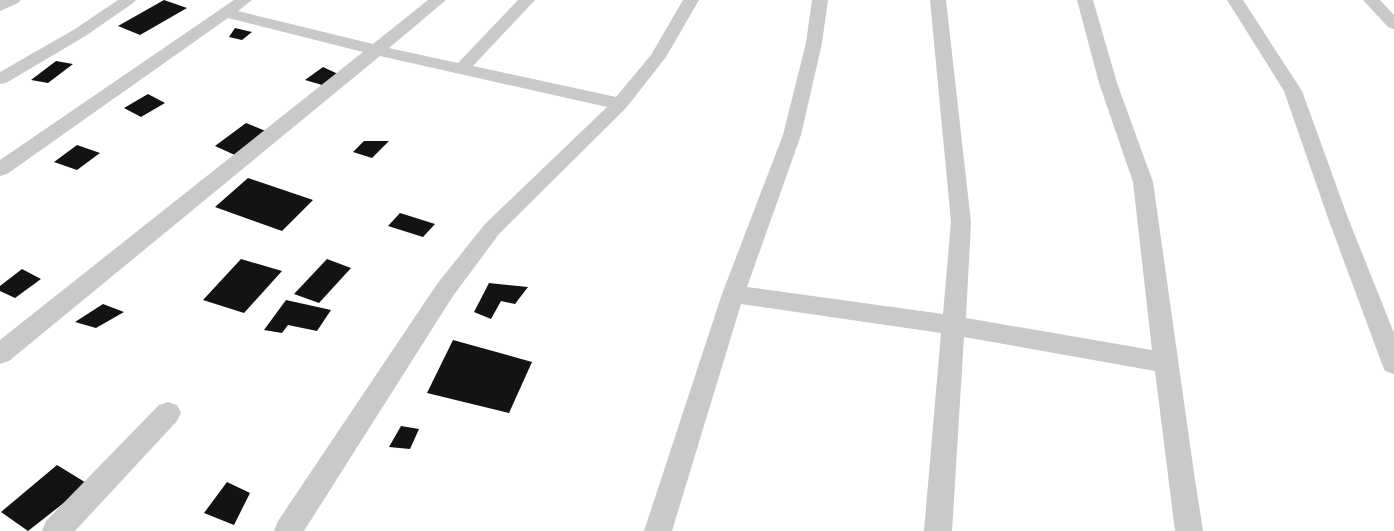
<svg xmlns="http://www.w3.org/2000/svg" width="1394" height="531" viewBox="0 0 1394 531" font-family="Roboto,sans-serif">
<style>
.building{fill:#131313}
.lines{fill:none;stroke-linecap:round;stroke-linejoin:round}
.street{fill:#c9c9c9;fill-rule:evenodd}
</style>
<rect width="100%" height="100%" fill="#fff"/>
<g class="building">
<polygon points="164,0 187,8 140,35 118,26"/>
<polygon points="235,28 252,32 242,40 229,37"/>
<polygon points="56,61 73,64 48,83 31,80"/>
<polygon points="323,67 338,74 322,85 305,80"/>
<polygon points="148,94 165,103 141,117 124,108"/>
<polygon points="246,123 268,132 237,156 215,146"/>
<polygon points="364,141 389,141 372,158 353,152"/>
<polygon points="77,145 100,153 77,170 54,162"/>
<polygon points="248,178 313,200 282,231 215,207"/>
<polygon points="400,213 435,224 423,237 388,226"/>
<polygon points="241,259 282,271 244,313 203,300"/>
<polygon points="327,259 351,268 319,303 294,294"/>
<polygon points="22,269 41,279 15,298 0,291 0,286"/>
<polygon points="489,283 528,287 515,304 501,301 491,319 474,312"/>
<polygon points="286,300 331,310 317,331 288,325 282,333 264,330"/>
<polygon points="103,304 124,312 96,328 75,322"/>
<polygon points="453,340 532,362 509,413 427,393"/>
<polygon points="401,426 419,429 410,449 389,447"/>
<polygon points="57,465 88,484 28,531 1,512"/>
<polygon points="227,482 250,493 234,525 204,513"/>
</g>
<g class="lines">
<g class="street">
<polygon points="0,0 21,0 18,3 0,11"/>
<polygon points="118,0 136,0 133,3 87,35 6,83 0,84 0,72 75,29"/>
<polygon points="234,0 252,0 238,11 373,44 428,0 446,0 389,48 458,63 518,0 535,0 473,66 616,97 651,55 683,0 699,0 666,57 626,108 499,234 453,296 304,531 274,531 278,521 437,284 485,224 607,107 380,56 9,361 0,364 0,340 363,52 228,18 7,174 0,176 0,160"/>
<polygon points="812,0 828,0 822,43 801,135 747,287 943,314 951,222 930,0 946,0 971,222 966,318 1152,350 1133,182 1099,83 1077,0 1093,0 1117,83 1153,182 1194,473 1203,531 1175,531 1155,371 964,337 952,531 924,531 941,333 741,304 672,531 644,531 722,294 783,135 806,43"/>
<polygon points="1227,0 1243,0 1302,91 1348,218 1394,333 1394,374 1385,371 1382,364 1328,218 1284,91"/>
<polygon points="1363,0 1380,0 1394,15 1394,29 1388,27"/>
<polygon points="168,402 177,405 181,413 177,421 75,531 42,531 46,521 159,405"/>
</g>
</g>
</svg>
